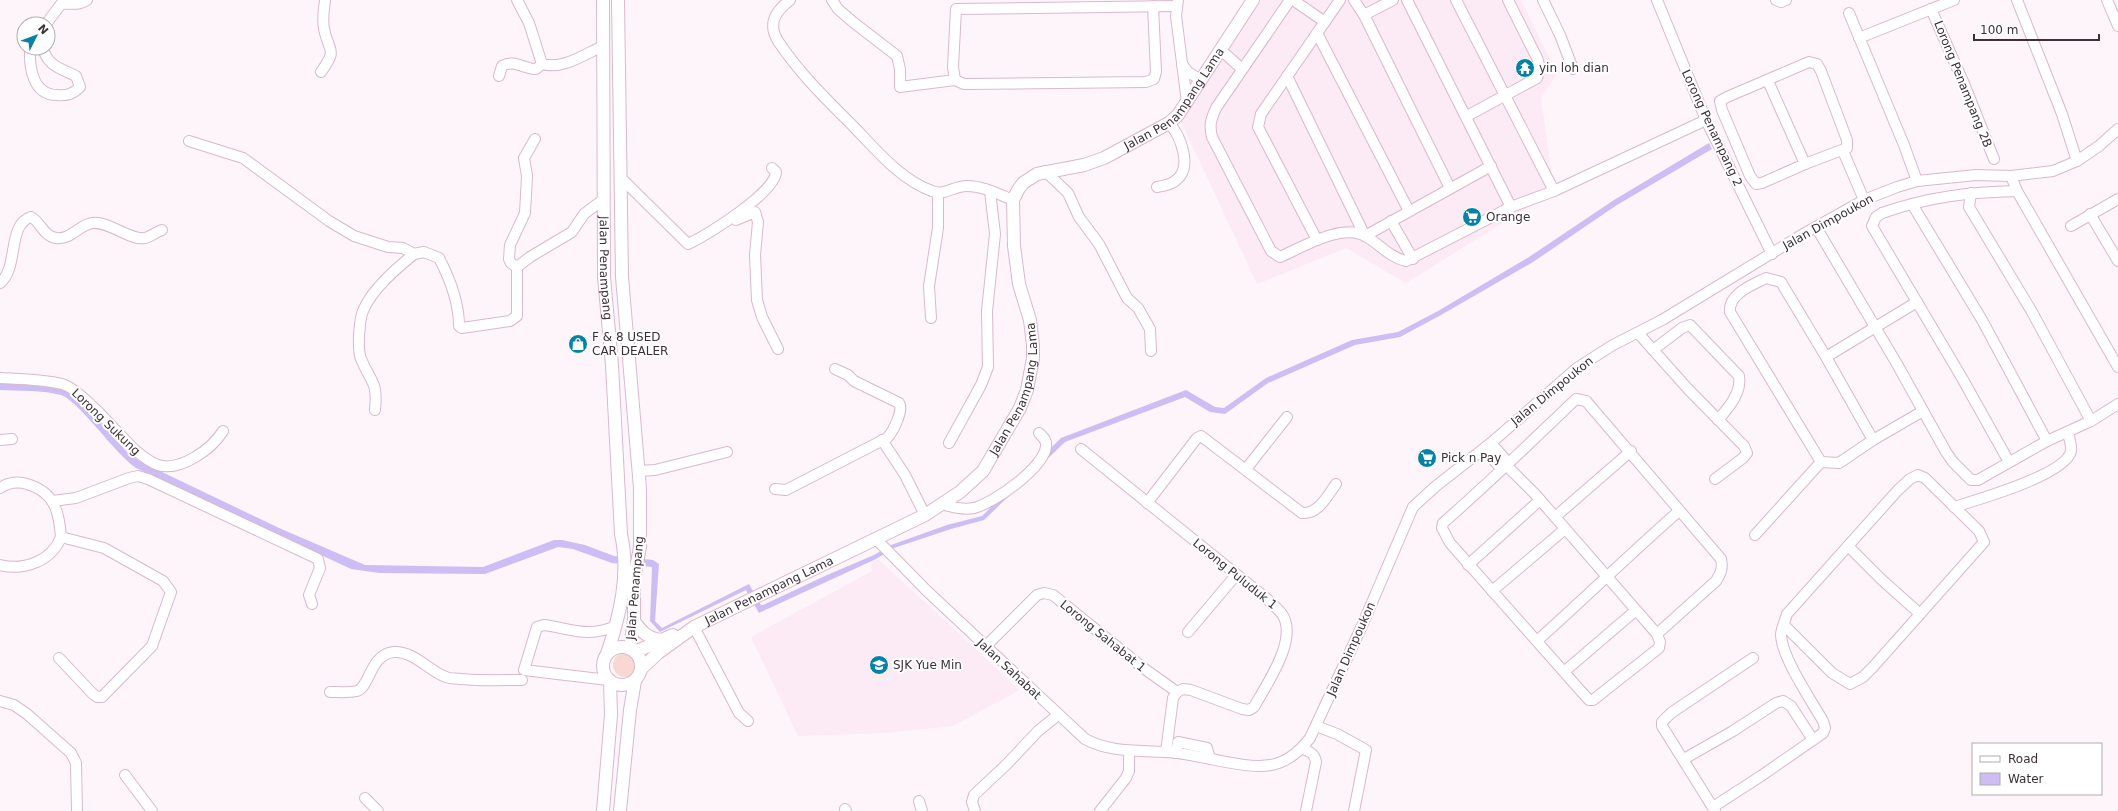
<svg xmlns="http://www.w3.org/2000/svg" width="2118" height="811" viewBox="0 0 2118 811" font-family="'DejaVu Sans',sans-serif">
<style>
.built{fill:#fceaf4}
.green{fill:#f9d8d3}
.water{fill:#ccbdf5}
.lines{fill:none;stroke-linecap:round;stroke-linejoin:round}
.minor-casing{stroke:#dbb8cc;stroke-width:12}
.major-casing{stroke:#dbb8cc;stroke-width:14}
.minor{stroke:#fff;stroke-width:10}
.major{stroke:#fff;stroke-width:12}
.labels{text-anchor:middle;stroke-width:4;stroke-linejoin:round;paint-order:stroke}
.poi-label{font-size:12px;fill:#3d2f37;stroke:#fff;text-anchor:start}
.street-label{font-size:12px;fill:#3d2f37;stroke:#fff}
</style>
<rect width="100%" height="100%" fill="#fdf5f9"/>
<g class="built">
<polygon points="1261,0 1521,0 1557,74 1541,98 1554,191 1406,283 1346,248 1257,284 1178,115 1222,51"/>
<polygon points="878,559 1020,690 953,726 885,733 798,736 751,637 872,571 871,562"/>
</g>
<circle class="green" cx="625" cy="665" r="12"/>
<path class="water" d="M1709,143L1712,149L1617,205L1533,262L1441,315L1400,337L1355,345L1268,383L1225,414L1210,412L1185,397L1065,442L984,520L951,529L894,548L876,559L759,613L746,590L660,632L650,621L652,567L612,563L573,549L558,547L485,574L379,573L351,569L136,468C114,453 80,402 61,395C44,390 18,391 0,390V383L52,387L67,390L79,400L127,452L139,461L279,528L365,565L483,567L554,540H562L585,545L614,556L653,560L659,564L655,621L662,628L749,584L761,605H763L827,575L874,555L891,545L947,525L982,516L1061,438L1186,390L1215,407L1224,408L1266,378L1352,340L1398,332L1438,311L1529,257L1614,200Z"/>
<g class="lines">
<defs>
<g id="minor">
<path d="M517,0L529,23L542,64C563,70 585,54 603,46"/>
<path d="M790,0C776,11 767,23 778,41C799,73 827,100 854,127C876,150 901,180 932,191C945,196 953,186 967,186C983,186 998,194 1013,200"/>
<polyline points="832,0 838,9 853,22 897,56 900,69 900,87 955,80 964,84 1146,82 1154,79 1156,72 1153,6"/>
<polyline points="1178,0 1176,16 1187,102"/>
<path d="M1290,0L1216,108C1211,119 1209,125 1212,137L1271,251L1280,257C1303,247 1343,222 1367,237C1380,245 1391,258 1406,261L1511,207L1554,191L1706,120"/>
<polyline points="1293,0 1325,22"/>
<polyline points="1354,0 1364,15 1450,188"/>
<polyline points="1407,0 1511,207"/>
<polyline points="1456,0 1554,191"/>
<polyline points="1543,0 1560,35 1573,69"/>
<polyline points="1657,0 1706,120 1772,254"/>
<polyline points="1776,0 1781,2 1786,0"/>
<polyline points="2017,0 2062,114 2077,161"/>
<polyline points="2107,0 2118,26"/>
<polyline points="1931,9 1965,86 1994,159"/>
<polyline points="1849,13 1904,145 1917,181"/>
<polyline points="1364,15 1393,0"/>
<path d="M46,24L61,4C71,3 78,6 87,0"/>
<polyline points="1317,33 1409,211"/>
<polyline points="1859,38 1954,0"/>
<path d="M30,48C29,68 33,95 57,95C67,96 73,94 80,87L76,76C62,69 47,66 43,48"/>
<polyline points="1222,51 1242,69"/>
<polygon points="1809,62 1817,64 1821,71 1847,140 1847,148 1805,164 1762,183 1756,184 1750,176 1722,110 1720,101 1727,97"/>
<polyline points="1182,64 1188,72 1201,80"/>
<path d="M321,72C338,48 329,53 324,29C322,19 324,9 325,0"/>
<path d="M499,76L502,66C514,59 524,69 536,69L542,64"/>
<polyline points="1287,76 1365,236"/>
<polyline points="955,80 953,67 956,9 1176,6"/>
<polyline points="1768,81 1805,164"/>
<path d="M1467,116L1537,78C1540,70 1540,66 1537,58L1508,0"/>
<path d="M189,141L243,158L329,221L354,236L388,247L403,248L414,254L424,252L439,258C450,279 459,303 459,326L462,328L510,321L517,316V267L530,257L572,232L584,214L604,199"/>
<polyline points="1843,151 1864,200"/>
<polyline points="1045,171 1068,193 1079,217 1099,244 1127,298 1138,308 1150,329 1151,351"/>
<polyline points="2011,176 2017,191 2118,367"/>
<path d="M620,177L688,244C707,235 775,193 776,172L772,168"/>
<path d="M1157,187C1163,186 1170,185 1175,181C1194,168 1180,135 1169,123"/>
<polyline points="1971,193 1969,207 2032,312 2091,421"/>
<polyline points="1912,204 1982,320 2047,441"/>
<polyline points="2090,214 2118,261"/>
<polyline points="736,220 755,212 758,222 755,255 757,300 762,317 778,349"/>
<polyline points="1391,221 1413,259"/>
<polyline points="2071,226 2118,199"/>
<polyline points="1816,227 1897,364 1946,452 1953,462 1971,480 1978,480 2047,441 2091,421 2118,404"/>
<polyline points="1365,236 1491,166"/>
<polyline points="1317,240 1258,127 1261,114 1340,0"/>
<polyline points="517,267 511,263 509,259 510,245 525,213 527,176 524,158 535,139"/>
<path d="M0,283C19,268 7,224 31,217C41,222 43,236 56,238C71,240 79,225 92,223C110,221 130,241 145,238C150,237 156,232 162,230"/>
<polyline points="931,318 929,286 938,228 938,193"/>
<polyline points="1638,333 1688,389 1744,446 1747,453 1743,458 1715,479"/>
<path d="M1653,350L1682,328L1690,325L1739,376C1742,393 1728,408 1718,420"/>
<polyline points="1826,357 1917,302"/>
<path d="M0,378C20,379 42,379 62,384C81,389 118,434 135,450C142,456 149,462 158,465C180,472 212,449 223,431"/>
<path d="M375,410C378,381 371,383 361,359C358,351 359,343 359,335C360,326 360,318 363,311C371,290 397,268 414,254"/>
<polyline points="0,440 12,439"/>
<polyline points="882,440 905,475 925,515"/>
<polyline points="949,443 981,385 988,367 987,311 995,234 990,191"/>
<path d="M1491,443L1504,458L1507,466L1535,494L1657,634L1660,642L1659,648L1593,700H1589L1579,689L1450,543L1442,528L1443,523C1489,483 1532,441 1576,399L1586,401L1721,559C1723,568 1721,573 1716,581L1657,634"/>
<path d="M1081,449L1267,599C1272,604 1278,609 1282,614C1299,639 1266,685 1254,707L1249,710L1242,709L1191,690L1183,689L1177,692"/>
<polyline points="1484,449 1498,465 1507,466"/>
<path d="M1821,462L1730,312C1728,294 1752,285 1766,278L1781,282L1826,357L1873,440"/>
<polyline points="1821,462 1839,463 1873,440 1923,411"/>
<path d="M2009,462L1962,378L1872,226L1876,217L1882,213C1928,197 1969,192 2017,191"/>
<polyline points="1246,469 1287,417"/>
<polyline points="639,471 655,470 727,452"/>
<path d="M0,488C9,482 17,481 27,484C54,492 59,510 61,537L104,548L163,581L171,592L152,646L102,697H97L93,694L59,658"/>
<path d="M775,489L786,490L887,438C893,432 904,410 899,403L854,381L848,375L835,369"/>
<polyline points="52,501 76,498 129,478 138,476 148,479 318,559 320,568 309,595 312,604"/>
<path d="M1147,503L1197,438L1201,436L1302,513C1319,514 1327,496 1336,484"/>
<path d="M941,504C952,507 963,510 974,508C994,503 1045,467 1046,446C1047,440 1043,437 1039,433"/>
<path d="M1954,507C1976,500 2066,475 2071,451C2072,446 2069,438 2068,433"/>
<polyline points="1555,517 1631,451"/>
<polyline points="1755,535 1821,462"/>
<path d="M876,539L927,591L1085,739C1111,753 1138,750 1166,752C1197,753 1242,770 1271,765C1288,762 1300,751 1310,738L1361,628L1413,507L1436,486L1491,443L1577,368L1613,345L1662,320L1805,233L1864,200L1897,187L1917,181L1976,175L2011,176L2053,171L2077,161L2099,146L2118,129"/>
<polyline points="1848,546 1882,580 1919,613"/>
<path d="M0,565C24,571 52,561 61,537"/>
<polyline points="1468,565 1540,500"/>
<polyline points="1492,591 1565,529"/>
<polyline points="694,627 739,713 748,721"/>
<polyline points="1188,632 1236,575"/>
<path d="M1538,640C1585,598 1631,553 1679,511"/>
<polyline points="986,646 1037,595 1044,593 1053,595 1142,667 1177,692"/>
<polyline points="1565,671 1635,611"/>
<path d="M608,680L524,670L537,627L544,625C573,629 587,638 616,626"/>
<path d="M330,692C338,692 349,693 357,691C370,687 370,654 394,652C414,651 429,671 446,677C450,679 456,678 461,679C482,681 502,680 522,680"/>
<polyline points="0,701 14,705 27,714 71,753 76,763 77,811"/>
<polyline points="1316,726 1337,734 1366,750 1354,811"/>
<path d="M1302,749C1310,751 1315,754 1316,762L1306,811"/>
<polyline points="1166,752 1173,698 1177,692"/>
<polyline points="1176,753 1178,742 1207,748 1210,759"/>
<polyline points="1684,759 1733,731 1776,703 1783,701 1791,706 1813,740"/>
<polyline points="125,775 152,811"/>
<polyline points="365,798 378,811"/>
<polyline points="919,801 922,811"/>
<path d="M1713,807L1761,776L1823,733L1825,728L1823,721C1811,700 1782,658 1781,635C1781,629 1785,621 1787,614L1898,490L1910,479L1918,475L1925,478L1979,531L1984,542L1873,667L1863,677L1850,684L1832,673L1784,625"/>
<polyline points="845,809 846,811"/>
<polyline points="975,811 972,802 974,795 1007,764 1038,731 1058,715"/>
<polyline points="1100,811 1126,778 1129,771 1129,752"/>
<polyline points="1715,811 1662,726 1662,722 1671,713 1753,658"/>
</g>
<g id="major">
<path id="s1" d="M603,0L604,277L612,365L621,534C630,574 620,615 607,654"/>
<polyline points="618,0 622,277 640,488 640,547 634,579 634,621 630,649"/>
<path d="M634,621C642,633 649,639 663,640"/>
<circle cx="622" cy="666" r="19"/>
<polyline points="635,652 673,635"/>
<path id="s2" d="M642,668L658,653L694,627L925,515L960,492L983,471L1020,408L1027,390L1033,358V345L1030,320L1019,284L1014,246L1013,200L1018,190L1023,183L1037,174L1084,165L1104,158L1169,123L1178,115L1253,0"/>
<polyline points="603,811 611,715 610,681"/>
<polyline points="620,811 630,710 635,681"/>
</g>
</defs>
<use href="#minor" class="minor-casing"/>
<use href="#major" class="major-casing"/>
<use href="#minor" class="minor"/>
<use href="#major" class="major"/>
</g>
<defs>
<symbol id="temple-disc" viewBox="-11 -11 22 22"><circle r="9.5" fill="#0682a7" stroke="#fff"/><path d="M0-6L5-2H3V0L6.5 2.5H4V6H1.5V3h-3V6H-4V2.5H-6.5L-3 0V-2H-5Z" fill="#fff"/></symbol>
<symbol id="supermarket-disc" viewBox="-11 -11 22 22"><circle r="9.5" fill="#0682a7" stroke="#fff"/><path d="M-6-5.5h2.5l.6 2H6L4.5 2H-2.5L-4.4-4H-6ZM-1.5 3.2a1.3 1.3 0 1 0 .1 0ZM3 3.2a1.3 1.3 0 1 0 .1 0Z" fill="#fff"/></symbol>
<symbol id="shop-disc" viewBox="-11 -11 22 22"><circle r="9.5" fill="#0682a7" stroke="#fff"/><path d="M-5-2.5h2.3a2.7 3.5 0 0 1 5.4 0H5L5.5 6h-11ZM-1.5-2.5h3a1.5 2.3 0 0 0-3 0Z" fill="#fff"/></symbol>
<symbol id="school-disc" viewBox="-11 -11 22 22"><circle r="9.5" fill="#0682a7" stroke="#fff"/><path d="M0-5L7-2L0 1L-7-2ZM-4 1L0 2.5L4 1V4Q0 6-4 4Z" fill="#fff"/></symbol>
</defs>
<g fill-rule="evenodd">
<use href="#temple-disc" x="1514" y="57" width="22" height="22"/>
<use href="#supermarket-disc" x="1461" y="206" width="22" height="22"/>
<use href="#shop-disc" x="567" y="333" width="22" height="22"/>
<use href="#supermarket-disc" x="1416" y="447" width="22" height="22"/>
<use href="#school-disc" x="868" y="654" width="22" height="22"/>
</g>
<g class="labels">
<g class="poi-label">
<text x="1539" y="72">yin loh dian</text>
<text x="1486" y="221">Orange</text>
<text x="592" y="341">F &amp; 8 USED<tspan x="592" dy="14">CAR DEALER</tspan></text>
<text x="1441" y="462">Pick n Pay</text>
<text x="893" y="669">SJK Yue Min</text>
</g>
<g class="street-label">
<text transform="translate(1963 84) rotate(68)" y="4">Lorong Penampang 2B</text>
<text dy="4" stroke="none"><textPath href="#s2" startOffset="881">Jalan Penampang Lama</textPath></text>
<text transform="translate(1712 128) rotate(65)" y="4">Lorong Penampang 2</text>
<text transform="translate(1828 222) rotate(-29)" y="4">Jalan Dimpoukon</text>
<text dy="4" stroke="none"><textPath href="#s1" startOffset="268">Jalan Penampang</textPath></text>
<text dy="4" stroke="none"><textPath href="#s2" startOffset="486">Jalan Penampang Lama</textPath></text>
<text transform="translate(1552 391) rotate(-39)" y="4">Jalan Dimpoukon</text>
<text transform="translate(106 422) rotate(44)" y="4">Lorong Sukung</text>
<text transform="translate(1235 574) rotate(39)" y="4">Lorong Puluduk 1</text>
<text transform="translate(635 588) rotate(-85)" y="4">Jalan Penampang</text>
<text dy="4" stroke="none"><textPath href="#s2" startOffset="150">Jalan Penampang Lama</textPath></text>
<text transform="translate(1103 636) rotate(39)" y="4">Lorong Sahabat 1</text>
<text transform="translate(1351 649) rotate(-66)" y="4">Jalan Dimpoukon</text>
<text transform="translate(1009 669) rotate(43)" y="4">Jalan Sahabat</text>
</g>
</g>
<rect x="1972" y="743" width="130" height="52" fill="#ffffff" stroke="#b1acaf"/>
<rect x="1980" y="756" width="20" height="6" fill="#ffffff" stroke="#b1acaf"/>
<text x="2008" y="763" font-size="12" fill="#3d2f37">Road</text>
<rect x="1980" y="773" width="20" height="12" fill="#ccbdf5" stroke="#b1acaf"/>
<text x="2008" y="783" font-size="12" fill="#3d2f37">Water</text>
<g transform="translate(36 36) rotate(48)"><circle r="19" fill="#ffffff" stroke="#b1acaf"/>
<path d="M0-3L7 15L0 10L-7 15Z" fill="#0682a7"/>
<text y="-6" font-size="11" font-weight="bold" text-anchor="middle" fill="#3d2f37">N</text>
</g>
<path d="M1974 34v6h125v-6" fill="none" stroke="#3d2f37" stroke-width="2"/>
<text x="1980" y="34" font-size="12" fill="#3d2f37" stroke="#ffffff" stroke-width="3" paint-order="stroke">100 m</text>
</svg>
